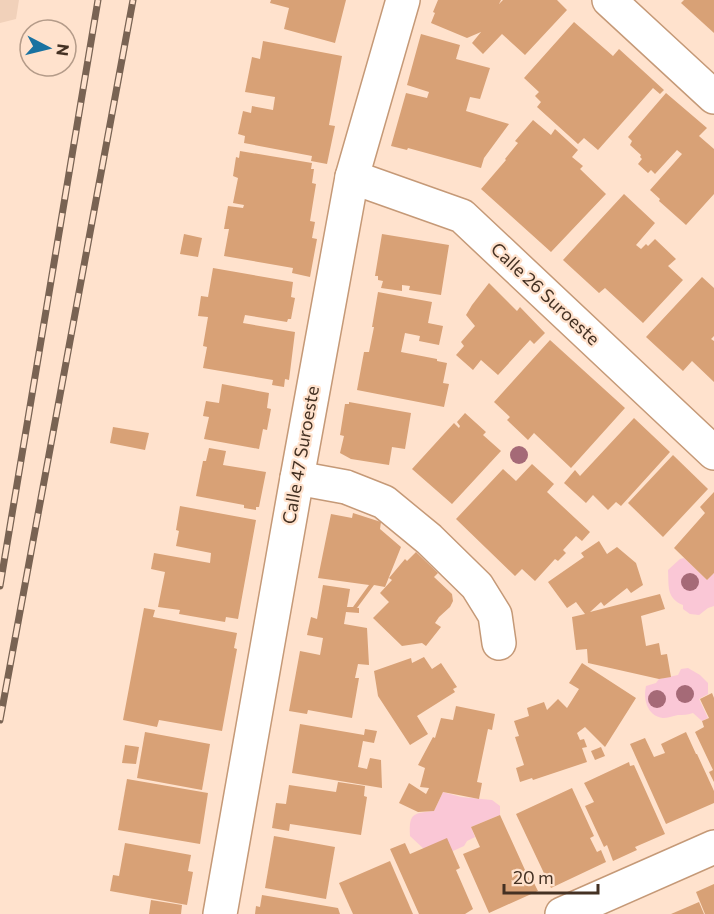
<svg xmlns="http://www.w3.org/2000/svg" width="714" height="914" viewBox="0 0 714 914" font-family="Commissioner,sans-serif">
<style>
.built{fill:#f1d1ba}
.green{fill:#fac7d6}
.building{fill:#d8a176}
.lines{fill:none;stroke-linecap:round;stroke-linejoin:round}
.minor-casing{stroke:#c59977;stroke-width:36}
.minor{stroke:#fff;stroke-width:33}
.rail-casing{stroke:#796353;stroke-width:7}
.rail{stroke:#ffe2cd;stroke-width:4.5;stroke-dasharray:14;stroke-linecap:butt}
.tree{fill:#a56a77}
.labels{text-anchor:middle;stroke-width:4.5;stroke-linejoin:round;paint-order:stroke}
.street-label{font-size:18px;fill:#443123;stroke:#ffe2cd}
</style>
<rect width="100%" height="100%" fill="#ffe2cd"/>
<polygon class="built" points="0,0 19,0 16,19 0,23"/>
<g class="green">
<path d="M684,558L707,580L714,573V606L708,608L699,615L690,614L683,609V605C666,598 669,586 668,570L680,559Z"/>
<path d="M688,668L700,675L708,683V694L699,699L708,718L702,721L693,713C687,715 683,715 678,715C672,716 668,718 663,718C647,716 643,699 646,686L656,683L659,679L678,675L681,669Z"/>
<path d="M443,792L461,797L492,800L500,806V815L471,827L475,837L467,841L464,846L453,851L424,849L410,836C409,814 412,813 434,811Z"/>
</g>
<g class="building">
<polygon points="271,0 346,0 335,43 284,29 289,8 270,3"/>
<polygon points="438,0 501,0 499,4 503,0 557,0 567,10 525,55 502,34 483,54 472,43 481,32 467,38 431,23 435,13 433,12"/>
<polygon points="684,0 714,0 714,33 681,3"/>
<polygon points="574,22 613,56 619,49 664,90 660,94 653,88 598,150 584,138 578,144 537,107 541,102 535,96 539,92 524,78"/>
<polygon points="421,34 460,45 456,59 490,68 480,99 470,97 466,111 509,124 484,158 481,168 408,148 407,150 391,146 406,93 427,98 429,92 407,85"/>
<polygon points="263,41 342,56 329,125 335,126 327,164 311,161 312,156 244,143 245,136 238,134 243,111 251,113 252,106 273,110 275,97 245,92 252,57 260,59"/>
<polygon points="666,93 707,128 699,136 714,149 714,194 686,225 659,201 660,199 650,190 682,154 677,150 655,174 651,170 648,173 638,164 642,159 640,157 641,155 630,145 632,141 628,137"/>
<polygon points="533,120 551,135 555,129 578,150 572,157 583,166 580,169 606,194 551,252 481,189 506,160 505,159 518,143 515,141"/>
<polygon points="240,151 312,163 311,169 314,169 312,183 316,184 310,221 315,222 312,238 317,239 310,277 292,273 293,268 224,256 229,229 224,229 228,206 243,208 244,205 233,203 238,178 233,176 236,157 239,158"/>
<polygon points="624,194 655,223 636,245 641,249 646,244 648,246 655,239 676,259 668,266 683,280 643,323 605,288 599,293 563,260"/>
<polygon points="184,234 202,238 198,257 180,254"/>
<polygon points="382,234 449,245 441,295 409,290 410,286 402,285 402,291 381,288 383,281 378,280 378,276 375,276"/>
<polygon points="213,268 293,282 291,297 295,298 291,319 288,319 287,322 245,315 243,323 295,332 289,380 285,379 284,387 272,385 273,380 203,368 207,347 203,346 208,317 198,316 201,296 208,297"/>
<polygon points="702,277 714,288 714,336 711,339 714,341 714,382 692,361 683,371 646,337"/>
<polygon points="489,283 517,311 520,307 545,333 534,344 530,340 498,375 481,360 473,370 456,355 464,346 461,342 475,326 466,315 472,305"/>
<polygon points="378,292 432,302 428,323 443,326 439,345 419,341 420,336 405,333 401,352 437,359 437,361 447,363 443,383 449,384 444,407 357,390 364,352 369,352 374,327 372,327"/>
<polygon points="550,340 625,408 571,468 534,433 528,440 507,420 510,417 494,402"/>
<polygon points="222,384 269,393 267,408 271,409 267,430 263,429 259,449 204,439 209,417 203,416 206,401 219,403"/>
<polygon points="349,402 411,413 405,449 392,447 389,465 351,459 340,453 344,436 340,435 345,404 349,404"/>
<polygon points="465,413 486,432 483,435 501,451 452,504 412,469 454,423 459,428 460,426 457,422"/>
<polygon points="634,418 670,452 621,506 616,502 608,510 593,495 586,503 564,483 575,470 580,476"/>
<polygon points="113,427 149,433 145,450 110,443"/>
<polygon points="209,448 226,451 223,465 266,472 259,507 256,507 256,510 244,508 244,505 196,496 203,461 206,461"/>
<polygon points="673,455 708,489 663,537 628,503"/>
<polygon points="532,464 554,484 547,492 590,532 582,541 576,536 563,550 566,553 558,561 555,559 535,581 522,569 515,576 456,519 503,469 516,481"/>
<polygon points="714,492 714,573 707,580 674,548 705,513 700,507"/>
<polygon points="180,506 256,520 238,619 226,617 225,622 179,614 180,610 158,607 165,572 151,569 154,553 210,563 211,553 176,546 179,531 176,530"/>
<polygon points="353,513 381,522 380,529 401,547 385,587 374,585 357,608 359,608 359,613 346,612 344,624 367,628 369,665 358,664 355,678 359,678 352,718 308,710 307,714 289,711 300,651 320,655 323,638 307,635 311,617 317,619 323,585 350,589 347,607 353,607 369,585 318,578 331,514 352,518"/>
<polygon points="599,541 607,554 617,547 636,563 643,585 631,593 627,588 604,606 601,602 590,612 660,594 665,609 641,616 646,646 659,643 661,655 667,654 671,677 659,679 588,663 587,649 576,650 572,617 585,614 576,602 567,608 548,582 584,557 581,553"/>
<polygon points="416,552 438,573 434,577 452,594 453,601 450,607 439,617 435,623 441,627 426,646 422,643 402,646 373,618 389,602 380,593 392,580 389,578 405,559 407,561"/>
<polygon points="144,608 155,610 153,617 237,633 234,648 237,649 222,731 159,720 157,727 123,720"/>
<polygon points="424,657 432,669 441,663 457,687 453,689 455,692 417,716 428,734 410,745 378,696 374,671 411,658 412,663"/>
<polygon points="582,663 636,698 605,747 585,727 577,733 580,740 584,739 587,747 582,748 587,762 533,780 532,778 520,782 516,768 524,765 515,737 519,736 514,721 529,716 527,708 544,702 547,710 558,699 567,708 579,689 569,683"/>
<polygon points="712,693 714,698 714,782 709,772 713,770 695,732 704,727 702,721 709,718 700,699"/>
<polygon points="456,706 495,714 492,730 488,729 477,782 482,783 479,799 443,792 434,811 418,812 399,803 409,783 426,794 429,788 420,787 425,768 418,765 433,737 435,738 441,718 453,720"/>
<polygon points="300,724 364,735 365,729 377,731 374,743 363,741 358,767 367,769 370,758 381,760 382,788 292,773"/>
<polygon points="145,732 210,744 202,790 137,778"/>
<polygon points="686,732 696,754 697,754 714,791 714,803 666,824 630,744 645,738 654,757 665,753 661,744"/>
<polygon points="125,745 139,747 136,764 122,763"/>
<polygon points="601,747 605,756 595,760 591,751"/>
<polygon points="629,762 630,766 634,765 665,834 635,847 637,850 613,861 607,845 604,847 585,806 594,802 584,783"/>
<polygon points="127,779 208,793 200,844 118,830"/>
<polygon points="338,782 365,786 364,796 367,797 361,835 290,824 289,831 272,828 276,803 286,804 289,785 336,792"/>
<polygon points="572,788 594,836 590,838 597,852 601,850 606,862 551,888 516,814"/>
<polygon points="500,815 530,881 532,879 538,891 489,913 463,854 480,847 471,827"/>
<polygon points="274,836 335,847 326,899 265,888"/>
<polygon points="447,838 460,868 456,870 473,909 465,914 419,914 390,849 405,843 410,854"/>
<polygon points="125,843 191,855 188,871 193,872 187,905 110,891 113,875 119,876"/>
<polygon points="390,861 413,914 353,914 339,883"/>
<polygon points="714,884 714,914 705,914 696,892"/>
<polygon points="262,895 338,908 340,914 255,914 256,906 260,907"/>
<polygon points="151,900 182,905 181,914 149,914"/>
<polygon points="699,902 704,914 671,914"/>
</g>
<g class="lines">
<defs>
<g id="minor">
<polyline points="609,0 714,97"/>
<polyline points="352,177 462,216 714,453"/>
<polyline points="297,478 346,487 384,502 429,539 477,586 495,615 499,643"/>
<polyline points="220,914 297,478 352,177 403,0"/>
<polyline points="562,914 714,847"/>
</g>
</defs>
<use href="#minor" class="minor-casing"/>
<use href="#minor" class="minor"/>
<defs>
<g id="rail">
<polyline points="0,586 98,0"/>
<polyline points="0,720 133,0"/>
</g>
</defs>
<use href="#rail" class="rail-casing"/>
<use href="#rail" class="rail"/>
</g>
<g class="tree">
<circle cx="519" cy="455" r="9"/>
<circle cx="690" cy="582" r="9"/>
<circle cx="685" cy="694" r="9"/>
<circle cx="657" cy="699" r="9"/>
</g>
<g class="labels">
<g class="street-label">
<text transform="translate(545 294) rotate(43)" y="6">Calle 26 Suroeste</text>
<text transform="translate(301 455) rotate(-80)" y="6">Calle 47 Suroeste</text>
</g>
</g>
<g transform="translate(48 48) rotate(97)"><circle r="28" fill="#ffe2cd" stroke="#b49b89" stroke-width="1.5"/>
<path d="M0-4.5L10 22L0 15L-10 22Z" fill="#1972a1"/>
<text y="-9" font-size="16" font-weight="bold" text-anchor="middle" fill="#443123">N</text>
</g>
<path d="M504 884v9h94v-9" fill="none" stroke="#443123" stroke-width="3"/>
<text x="513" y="884" font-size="18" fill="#443123" stroke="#ffe2cd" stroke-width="4.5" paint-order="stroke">20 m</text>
</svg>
